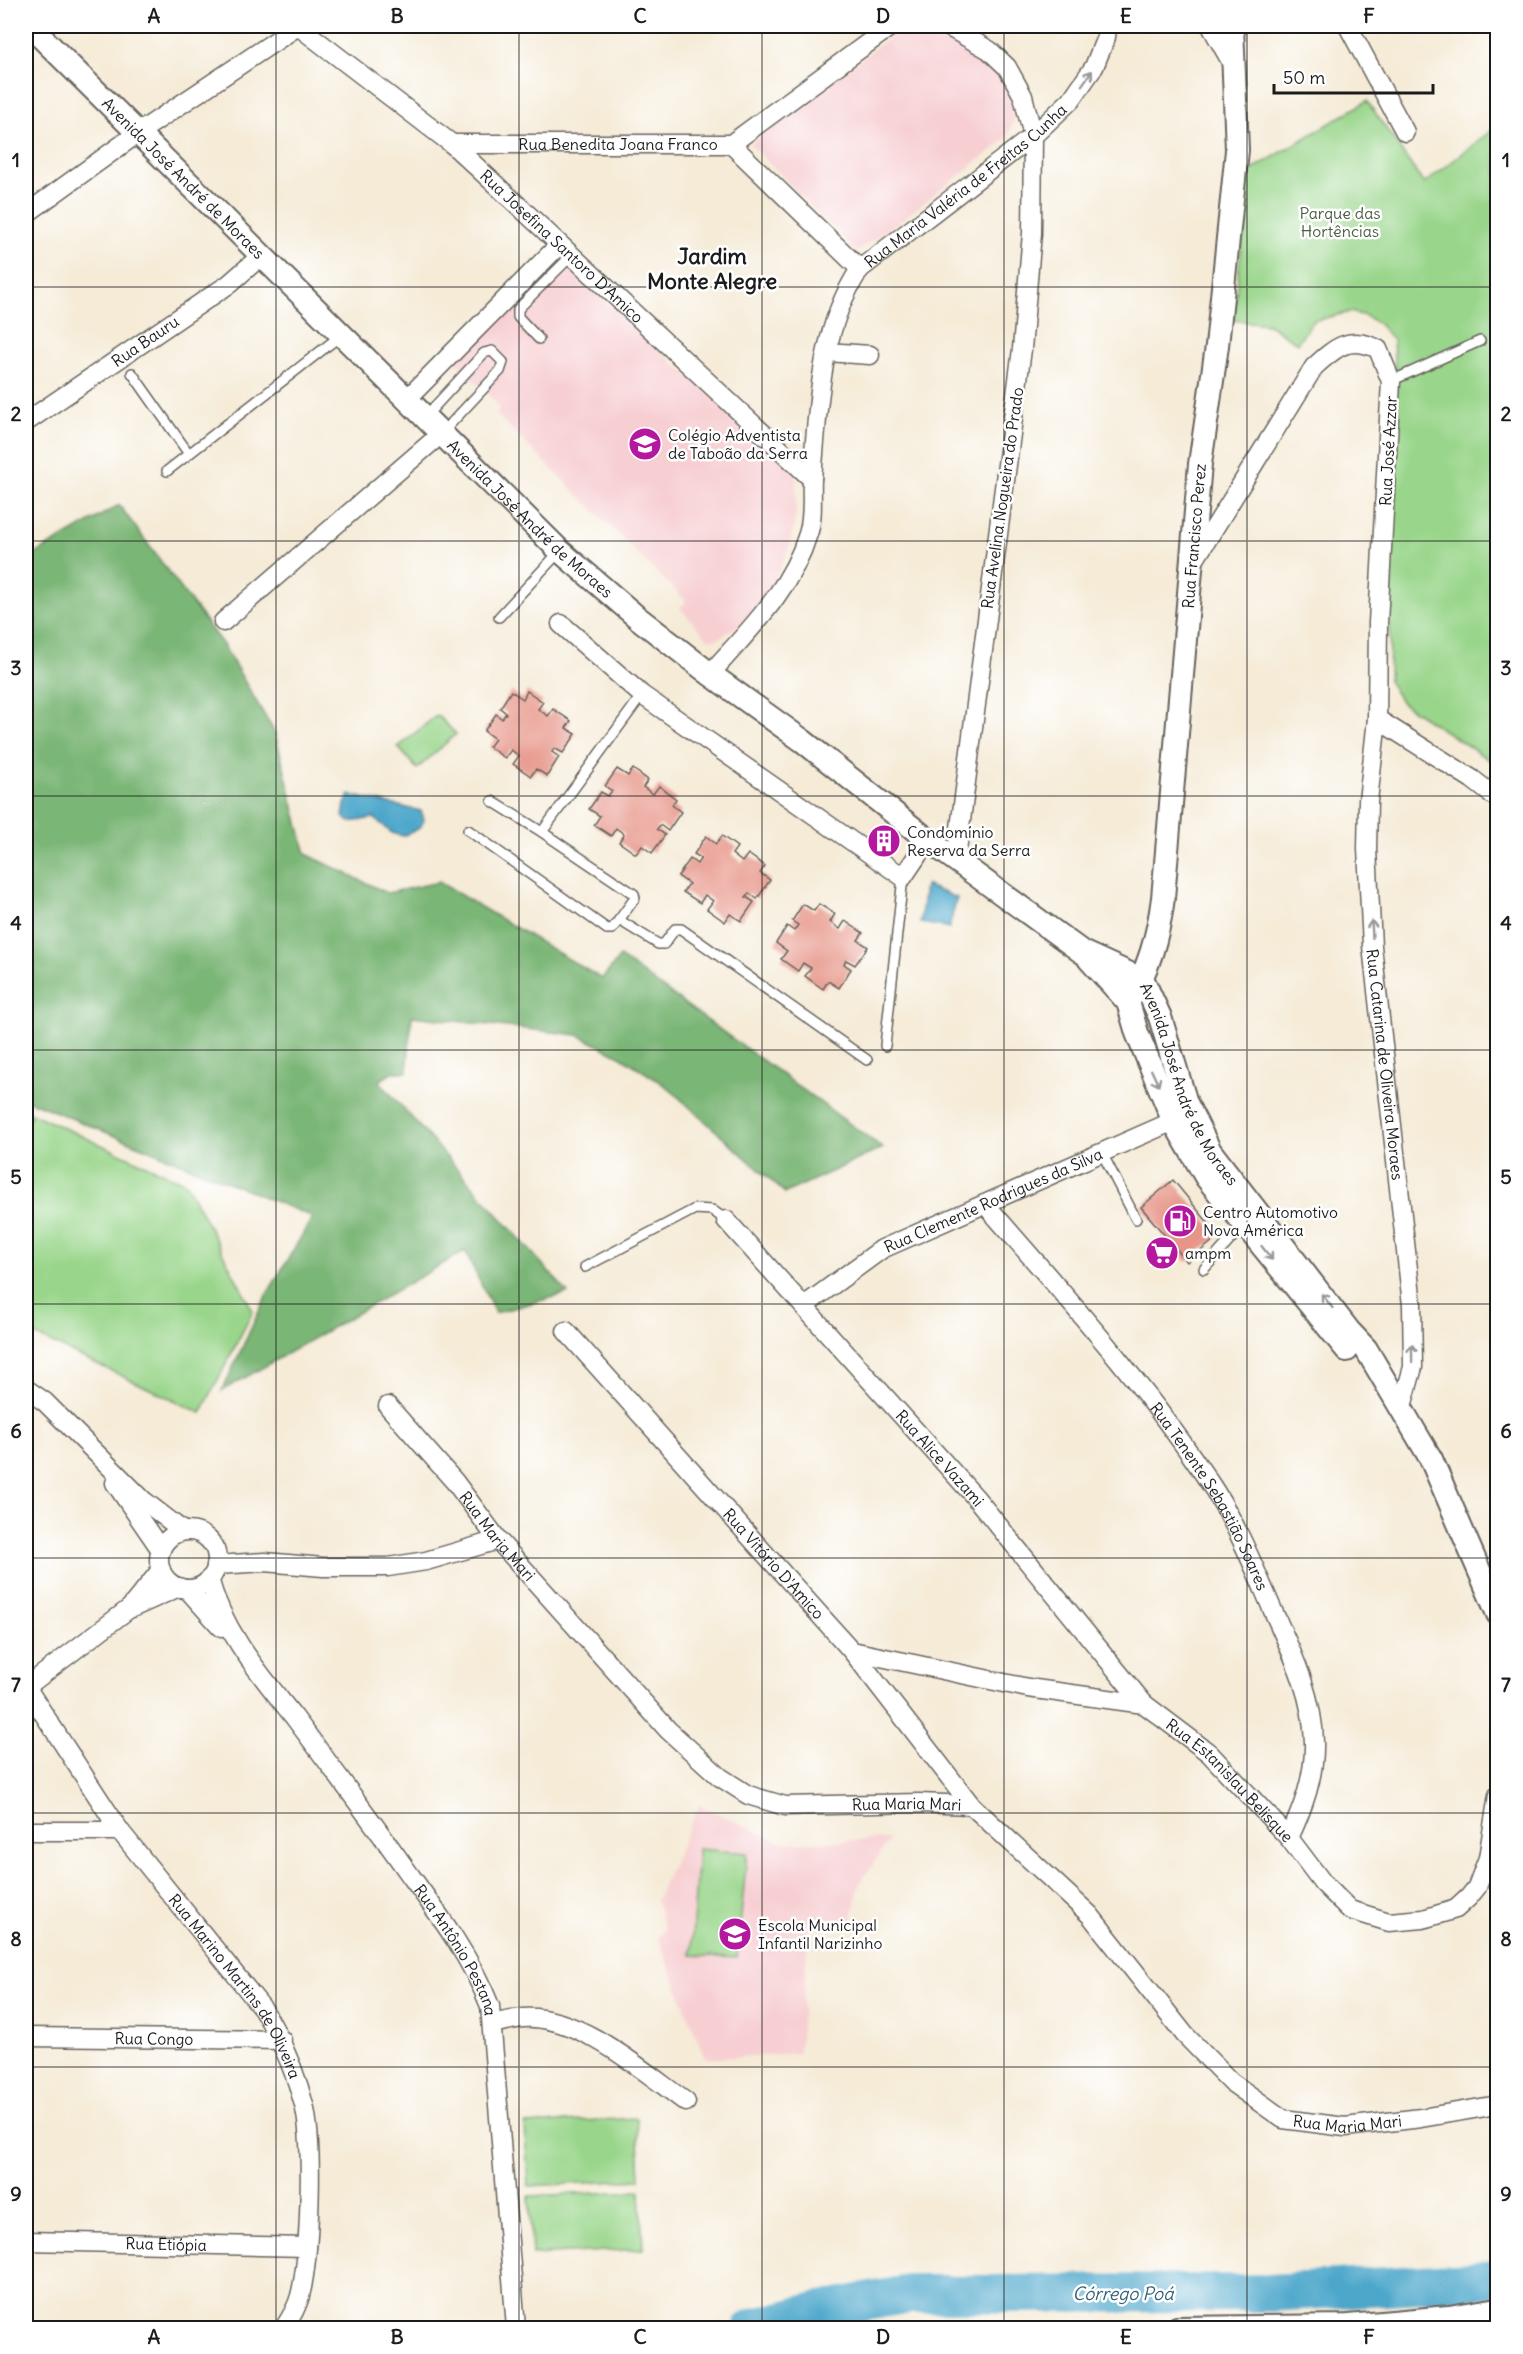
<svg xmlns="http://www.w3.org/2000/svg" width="1523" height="2354" viewBox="0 0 1523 2354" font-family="Delius,sans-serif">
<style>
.built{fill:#f7cfd2}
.green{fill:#99d58a;stroke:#5a7853;stroke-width:1.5}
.forest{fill:#7ab676;stroke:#4b6949;stroke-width:1.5}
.water{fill:#4da7cb;stroke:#346274;stroke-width:1.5}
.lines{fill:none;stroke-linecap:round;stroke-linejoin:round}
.river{stroke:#4da7cb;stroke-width:38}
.building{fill:#e79588}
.service-casing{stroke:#68645d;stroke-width:12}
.minor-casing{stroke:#68645d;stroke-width:21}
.tertiary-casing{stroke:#68645d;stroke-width:26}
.service{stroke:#fff;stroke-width:9}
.minor{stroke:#fff;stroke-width:18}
.tertiary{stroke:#fff;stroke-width:22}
.oneway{stroke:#999}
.grid{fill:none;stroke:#1c1c1c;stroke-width:1.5;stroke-opacity:0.55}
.labels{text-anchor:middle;stroke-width:5;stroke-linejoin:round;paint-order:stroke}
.street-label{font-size:16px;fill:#1c1c1c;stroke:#fff}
.park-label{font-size:16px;fill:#485d42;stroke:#fff}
.poi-label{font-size:16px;fill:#1c1c1c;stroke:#fff;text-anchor:start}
.water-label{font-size:18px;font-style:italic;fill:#346274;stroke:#fff}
.district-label{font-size:22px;font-weight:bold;fill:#1c1c1c;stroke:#fff}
.neatline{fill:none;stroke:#1c1c1c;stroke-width:2}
.grid-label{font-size:20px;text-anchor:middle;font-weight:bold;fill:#1c1c1c}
</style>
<rect width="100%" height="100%" fill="#fff"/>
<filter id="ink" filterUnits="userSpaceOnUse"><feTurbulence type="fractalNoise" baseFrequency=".0167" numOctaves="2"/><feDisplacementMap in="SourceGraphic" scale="12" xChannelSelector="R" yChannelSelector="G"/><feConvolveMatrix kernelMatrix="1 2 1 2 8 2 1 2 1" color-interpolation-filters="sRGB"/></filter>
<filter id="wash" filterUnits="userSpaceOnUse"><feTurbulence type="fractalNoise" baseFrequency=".008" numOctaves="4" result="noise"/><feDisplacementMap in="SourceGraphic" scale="24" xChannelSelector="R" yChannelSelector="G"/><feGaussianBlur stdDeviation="1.35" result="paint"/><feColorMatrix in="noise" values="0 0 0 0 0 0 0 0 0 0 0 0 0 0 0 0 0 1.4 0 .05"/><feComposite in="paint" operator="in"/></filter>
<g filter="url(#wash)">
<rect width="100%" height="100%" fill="#f5ebd7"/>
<g class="built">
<polygon points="904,26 928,26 947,31 978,52 1006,74 1014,92 1015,118 1006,139 891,228 856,252 750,144"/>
<polygon points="553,254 796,473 796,514 790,545 772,586 748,620 717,639 708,639 680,608 686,601 497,415 499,406 455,361"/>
<polygon points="699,1805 783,1843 890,1839 859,1885 851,1922 809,1918 799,2053 705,2059 658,1937 665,1930 656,1901"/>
</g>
<g class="green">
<polygon points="1367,101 1424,184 1497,126 1497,765 1402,703 1389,682 1395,372 1393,340 1379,324 1366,316 1350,312 1313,321 1297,343 1268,324 1233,320 1250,171"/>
<polygon points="437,715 456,734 417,769 398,747"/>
<polygon points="31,1113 186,1183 253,1311 201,1413 26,1331 26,1128"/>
<polygon points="698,1849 747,1853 737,1958 691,1955"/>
<polygon points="637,2118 640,2180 528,2186 525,2124"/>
<polygon points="640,2191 643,2249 532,2255 529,2196"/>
</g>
<polygon class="forest" points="119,505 223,645 275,733 306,854 387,893 439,882 602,979 620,957 883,1148 785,1193 666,1086 620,1056 578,1035 412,1016 407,1072 393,1072 379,1081 568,1293 495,1313 465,1251 222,1391 267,1294 313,1217 27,1100 26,1102 26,559"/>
<g class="water">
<polygon points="350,795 421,811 424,820 420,828 403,836 392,833 374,818 350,822 343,817 345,804"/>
<polygon points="925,885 957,898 949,928 920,923"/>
</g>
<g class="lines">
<polyline class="river" points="752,2328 816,2311 909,2294 1269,2293 1472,2281 1498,2277"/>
</g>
<g id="blocks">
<g class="building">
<polygon points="511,691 523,699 527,691 543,702 538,709 548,716 553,709 571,721 566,728 576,734 563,753 554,748 552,752 559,757 547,776 536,769 531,776 513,764 519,756 511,750 505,758 489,747 495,739 484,731 496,714 502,719 506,713 500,708"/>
<polygon points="617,769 628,776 633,769 648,780 643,787 653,794 659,786 676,799 672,805 681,812 668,831 660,825 657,829 665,835 652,853 642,846 636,854 619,842 624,834 616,828 611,836 594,825 600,816 589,809 601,792 608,796 612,791 605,786"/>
<polygon points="879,828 897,842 889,853 871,839"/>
<polygon points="706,836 716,844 722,836 737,847 732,854 742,862 748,854 765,866 760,873 770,880 757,899 749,893 746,897 754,902 741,921 730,914 725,922 707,909 713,901 705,895 700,903 683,892 689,884 678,876 690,859 697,864 701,858 694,854"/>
<polygon points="803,904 814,911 819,904 835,914 830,922 840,929 845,921 863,933 858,940 868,947 855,965 846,960 844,964 851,969 839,988 828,981 823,989 805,976 811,968 803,963 798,971 781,959 787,951 776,943 787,926 794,931 798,925 792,921"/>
<polygon points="1173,1180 1219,1236 1187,1262 1141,1207"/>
</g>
</g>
</g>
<g filter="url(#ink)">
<use href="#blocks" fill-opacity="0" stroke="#68645d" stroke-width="1.5"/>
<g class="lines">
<defs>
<g id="service">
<polyline points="539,339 518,317 518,309 571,256"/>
<polyline points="132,373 189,454"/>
<polyline points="1391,381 1480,341"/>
<polyline points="424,418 484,353 492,351 503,362 500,371 441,434"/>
<polyline points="167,471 340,336"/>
<polyline points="499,617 560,551"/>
<polyline points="642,695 542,832 634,894 635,898 619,920 658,944 664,944 675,929 681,929 867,1060"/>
<polyline points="492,801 542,832"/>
<polyline points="468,830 607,929 612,929 619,920"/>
<polyline points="885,1046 903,877"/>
<polyline points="1102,1153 1136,1219"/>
<polyline points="585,1267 695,1209 712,1210 726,1220"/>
<polyline points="1204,1269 1244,1225"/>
</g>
<g id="minor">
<path id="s1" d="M298,26L452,144L812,479"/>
<polyline points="947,26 989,50 1007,67 1023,96 1033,136 1032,233 1022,349 956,859"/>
<polyline points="1211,26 1233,65"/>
<polyline points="1348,26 1405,132"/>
<path id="s2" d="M452,144H731L891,26"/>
<polyline points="731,144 860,269"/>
<polyline points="26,214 138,133 298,26"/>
<polyline points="827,352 870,355"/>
<polyline points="406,400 559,245"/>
<path id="s3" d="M26,422L229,284L261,256"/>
<path id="s4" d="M1192,564L1314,367C1336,347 1349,335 1378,349L1391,381L1378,623L1377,719L1368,801L1367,849L1372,946L1412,1305L1413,1367L1401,1410"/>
<polyline points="223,622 441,434"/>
<polyline points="561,624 642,695 903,877 928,840"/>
<path id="s5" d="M710,674C748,631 791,590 808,534C814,517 811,497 812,479C818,409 819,330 860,269L1033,136L1071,100L1094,67L1106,37L1107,26"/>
<polyline points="1377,719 1472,779 1498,799"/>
<path id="s6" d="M985,1204C1065,1296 1148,1387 1215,1491C1239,1529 1256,1572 1274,1613C1293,1655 1313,1696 1314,1742C1315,1776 1303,1808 1289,1838"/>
<path id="s7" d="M726,1220L975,1497L1144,1704"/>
<path id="s8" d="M804,1306L882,1249L1185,1116"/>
<path id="s9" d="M566,1331L852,1651L971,1805"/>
<polyline points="26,1389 45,1402 143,1500 183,1531"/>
<path id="s10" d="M388,1406L455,1482L498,1540L668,1730L720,1777L748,1795L785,1806L919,1803L971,1805L1090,1915L1185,2035L1231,2082L1283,2119L1345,2127L1421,2118L1498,2105"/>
<polyline points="115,1483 161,1550"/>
<circle cx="188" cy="1560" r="29"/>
<polyline points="216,1565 265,1562 323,1567 388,1567 426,1561 498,1540"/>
<path id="s11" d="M209,1579C224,1633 260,1674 294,1717C333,1769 372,1821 410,1875C440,1916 471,1958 490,2006L516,2328"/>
<polyline points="187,1589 221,1627"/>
<polyline points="132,1608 179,1587"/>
<path id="s12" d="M852,1651L1028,1688L1144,1704L1209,1753L1289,1838L1323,1883L1350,1910L1389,1922L1423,1919L1456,1909L1469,1897L1477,1887L1488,1858L1498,1795"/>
<path id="s13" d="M26,1687L120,1831L263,2009C281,2039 295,2070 304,2105C314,2144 310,2257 300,2296C297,2307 290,2319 284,2328"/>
<polyline points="26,1687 130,1608 161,1570"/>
<polyline points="26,1831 120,1831"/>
<path d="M492,2024C502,2022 513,2019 523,2018C579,2014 643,2071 686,2102"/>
<path id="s14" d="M26,2037L282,2040"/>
<path id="s15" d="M26,2241L307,2247"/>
</g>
<g id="tertiary">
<path id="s16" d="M30,26L560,551L638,618L710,674L803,741L928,840L1082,952L1143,980L1160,1017L1186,1103L1210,1151L1349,1331L1366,1349L1431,1459L1498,1614"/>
<polyline points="1089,959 1128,1002 1137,1033 1174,1122 1206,1177 1347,1350"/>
<path id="s17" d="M1128,1002C1149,970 1158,936 1163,898L1200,464L1217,346L1237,150L1232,26"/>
<polyline points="1177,2328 1348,2326 1449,2317 1498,2309"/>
</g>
</defs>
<use href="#service" class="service-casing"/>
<use href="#minor" class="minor-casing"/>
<use href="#tertiary" class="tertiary-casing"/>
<use href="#service" class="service"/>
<use href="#minor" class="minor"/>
<use href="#tertiary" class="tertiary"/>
</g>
<defs><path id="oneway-shaft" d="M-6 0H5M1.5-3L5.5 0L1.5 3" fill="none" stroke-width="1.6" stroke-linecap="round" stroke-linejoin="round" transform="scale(1.5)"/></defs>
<g class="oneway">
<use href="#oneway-shaft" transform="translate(1087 78) rotate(-55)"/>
<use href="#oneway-shaft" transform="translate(1372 929) rotate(-93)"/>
<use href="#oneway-shaft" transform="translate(1155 1078) rotate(65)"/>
<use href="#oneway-shaft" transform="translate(1267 1253) rotate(52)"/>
<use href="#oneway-shaft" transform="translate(1327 1301) rotate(-128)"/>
<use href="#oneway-shaft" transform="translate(1412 1353) rotate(-91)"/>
</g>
</g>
<path class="grid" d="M276,26V2328M519,26V2328M762,26V2328M1004,26V2328M1247,26V2328M26,287H1498M26,541H1498M26,796H1498M26,1050H1498M26,1304H1498M26,1558H1498M26,1813H1498M26,2067H1498"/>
<defs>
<symbol id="school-disc" viewBox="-11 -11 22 22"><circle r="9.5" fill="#b5179e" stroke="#fff"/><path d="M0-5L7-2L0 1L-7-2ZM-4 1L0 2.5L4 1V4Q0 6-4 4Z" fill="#fff"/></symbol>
<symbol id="building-disc" viewBox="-11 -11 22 22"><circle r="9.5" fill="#b5179e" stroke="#fff"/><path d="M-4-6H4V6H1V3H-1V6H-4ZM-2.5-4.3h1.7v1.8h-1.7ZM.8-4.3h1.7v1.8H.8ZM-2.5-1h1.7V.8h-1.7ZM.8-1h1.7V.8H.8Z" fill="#fff"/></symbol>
<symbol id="fuel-disc" viewBox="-11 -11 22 22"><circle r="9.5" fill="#b5179e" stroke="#fff"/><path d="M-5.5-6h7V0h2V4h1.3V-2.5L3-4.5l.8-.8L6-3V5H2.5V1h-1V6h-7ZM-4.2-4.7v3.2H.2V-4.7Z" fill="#fff"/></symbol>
<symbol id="supermarket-disc" viewBox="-11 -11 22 22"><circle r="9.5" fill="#b5179e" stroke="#fff"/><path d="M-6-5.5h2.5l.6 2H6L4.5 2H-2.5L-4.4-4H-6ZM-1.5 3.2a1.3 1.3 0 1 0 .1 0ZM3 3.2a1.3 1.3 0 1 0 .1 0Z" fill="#fff"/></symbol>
</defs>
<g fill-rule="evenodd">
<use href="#school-disc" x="626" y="425" width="38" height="38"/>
<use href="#building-disc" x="865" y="822" width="38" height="38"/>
<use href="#fuel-disc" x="1161" y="1202" width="38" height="38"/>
<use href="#supermarket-disc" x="1143" y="1234" width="38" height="38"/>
<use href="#school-disc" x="716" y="1915" width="38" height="38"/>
</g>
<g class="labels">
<g class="street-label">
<text dy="6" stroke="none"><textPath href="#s2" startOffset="166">Rua Benedita Joana Franco</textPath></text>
<text dy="6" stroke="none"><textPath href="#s16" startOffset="216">Avenida José André de Moraes</textPath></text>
<text dy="6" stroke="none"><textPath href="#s5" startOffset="580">Rua Maria Valéria de Freitas Cunha</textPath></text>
<text dy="6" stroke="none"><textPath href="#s1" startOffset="344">Rua Josefina Santoro D'Amico</textPath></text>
<text dy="6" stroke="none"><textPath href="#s3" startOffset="144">Rua Bauru</textPath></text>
<text transform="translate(1388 451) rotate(-87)" y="6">Rua José Azzar</text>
<text transform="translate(1002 498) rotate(-82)" y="6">Rua Avelina Nogueira do Prado</text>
<text dy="6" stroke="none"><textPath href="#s16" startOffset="702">Avenida José André de Moraes</textPath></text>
<text dy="6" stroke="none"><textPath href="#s17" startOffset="474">Rua Francisco Perez</textPath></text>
<text dy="6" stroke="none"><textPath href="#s4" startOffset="1024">Rua Catarina de Oliveira Moraes</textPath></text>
<text dy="6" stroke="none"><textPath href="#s16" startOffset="1586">Avenida José André de Moraes</textPath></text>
<text dy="6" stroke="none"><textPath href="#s8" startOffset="218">Rua Clemente Rodrigues da Silva</textPath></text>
<text dy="6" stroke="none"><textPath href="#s7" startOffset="320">Rua Alice Vazami</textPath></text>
<text dy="6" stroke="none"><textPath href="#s6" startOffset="370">Rua Tenente Sebastião Soares</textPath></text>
<text dy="6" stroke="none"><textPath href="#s10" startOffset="170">Rua Maria Mari</textPath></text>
<text dy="6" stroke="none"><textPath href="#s9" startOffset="312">Rua Vitório D'Amico</textPath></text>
<text dy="6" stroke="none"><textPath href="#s12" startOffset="412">Rua Estanislau Belisque</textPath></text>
<text dy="6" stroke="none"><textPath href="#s10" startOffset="692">Rua Maria Mari</textPath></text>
<text dy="6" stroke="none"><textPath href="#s11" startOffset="448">Rua Antônio Pestana</textPath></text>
<text dy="6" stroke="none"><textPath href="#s13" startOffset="366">Rua Marino Martins de Oliveira</textPath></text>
<text dy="6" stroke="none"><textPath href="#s14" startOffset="128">Rua Congo</textPath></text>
<text dy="6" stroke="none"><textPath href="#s10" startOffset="1266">Rua Maria Mari</textPath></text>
<text dy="6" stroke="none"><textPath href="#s15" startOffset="140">Rua Etiópia</textPath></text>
</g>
<g class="park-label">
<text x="1340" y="219">Parque das<tspan x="1340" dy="18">Hortências</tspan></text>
</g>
<g class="poi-label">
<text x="668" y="441">Colégio Adventista<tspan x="668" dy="18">de Taboão da Serra</tspan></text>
<text x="907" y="838">Condomínio<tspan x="907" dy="18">Reserva da Serra</tspan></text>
<text x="1203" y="1218">Centro Automotivo<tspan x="1203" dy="18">Nova América</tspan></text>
<text x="1185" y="1259">ampm</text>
<text x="758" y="1931">Escola Municipal<tspan x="758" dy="18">Infantil Narizinho</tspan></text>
</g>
<g class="water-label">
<text x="1123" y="2300">Córrego Poá</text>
</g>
<g class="district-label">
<text x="712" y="264">Jardim<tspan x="712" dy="25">Monte Alegre</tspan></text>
</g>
</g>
<rect width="1523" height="2354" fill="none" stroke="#fff" stroke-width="66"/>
<path d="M1274 84v9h159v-9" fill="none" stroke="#1c1c1c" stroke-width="3"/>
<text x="1283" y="84" font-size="18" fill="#1c1c1c" stroke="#ffffff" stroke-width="4.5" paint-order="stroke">50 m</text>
<rect x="33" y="33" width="1457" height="2288" class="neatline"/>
<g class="grid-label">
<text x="154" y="23">A</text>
<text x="397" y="23">B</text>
<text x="640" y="23">C</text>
<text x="883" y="23">D</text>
<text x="1126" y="23">E</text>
<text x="1369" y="23">F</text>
<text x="16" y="167">1</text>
<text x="1506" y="167">1</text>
<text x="16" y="421">2</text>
<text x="1506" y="421">2</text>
<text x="16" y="675">3</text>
<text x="1506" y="675">3</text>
<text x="16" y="930">4</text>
<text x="1506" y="930">4</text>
<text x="16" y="1184">5</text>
<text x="1506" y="1184">5</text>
<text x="16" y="1438">6</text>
<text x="1506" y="1438">6</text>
<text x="16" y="1692">7</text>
<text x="1506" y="1692">7</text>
<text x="16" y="1946">8</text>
<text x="1506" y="1946">8</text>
<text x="16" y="2201">9</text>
<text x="1506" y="2201">9</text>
<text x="154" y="2344">A</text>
<text x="397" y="2344">B</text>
<text x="640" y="2344">C</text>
<text x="883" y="2344">D</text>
<text x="1126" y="2344">E</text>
<text x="1369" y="2344">F</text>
</g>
</svg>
